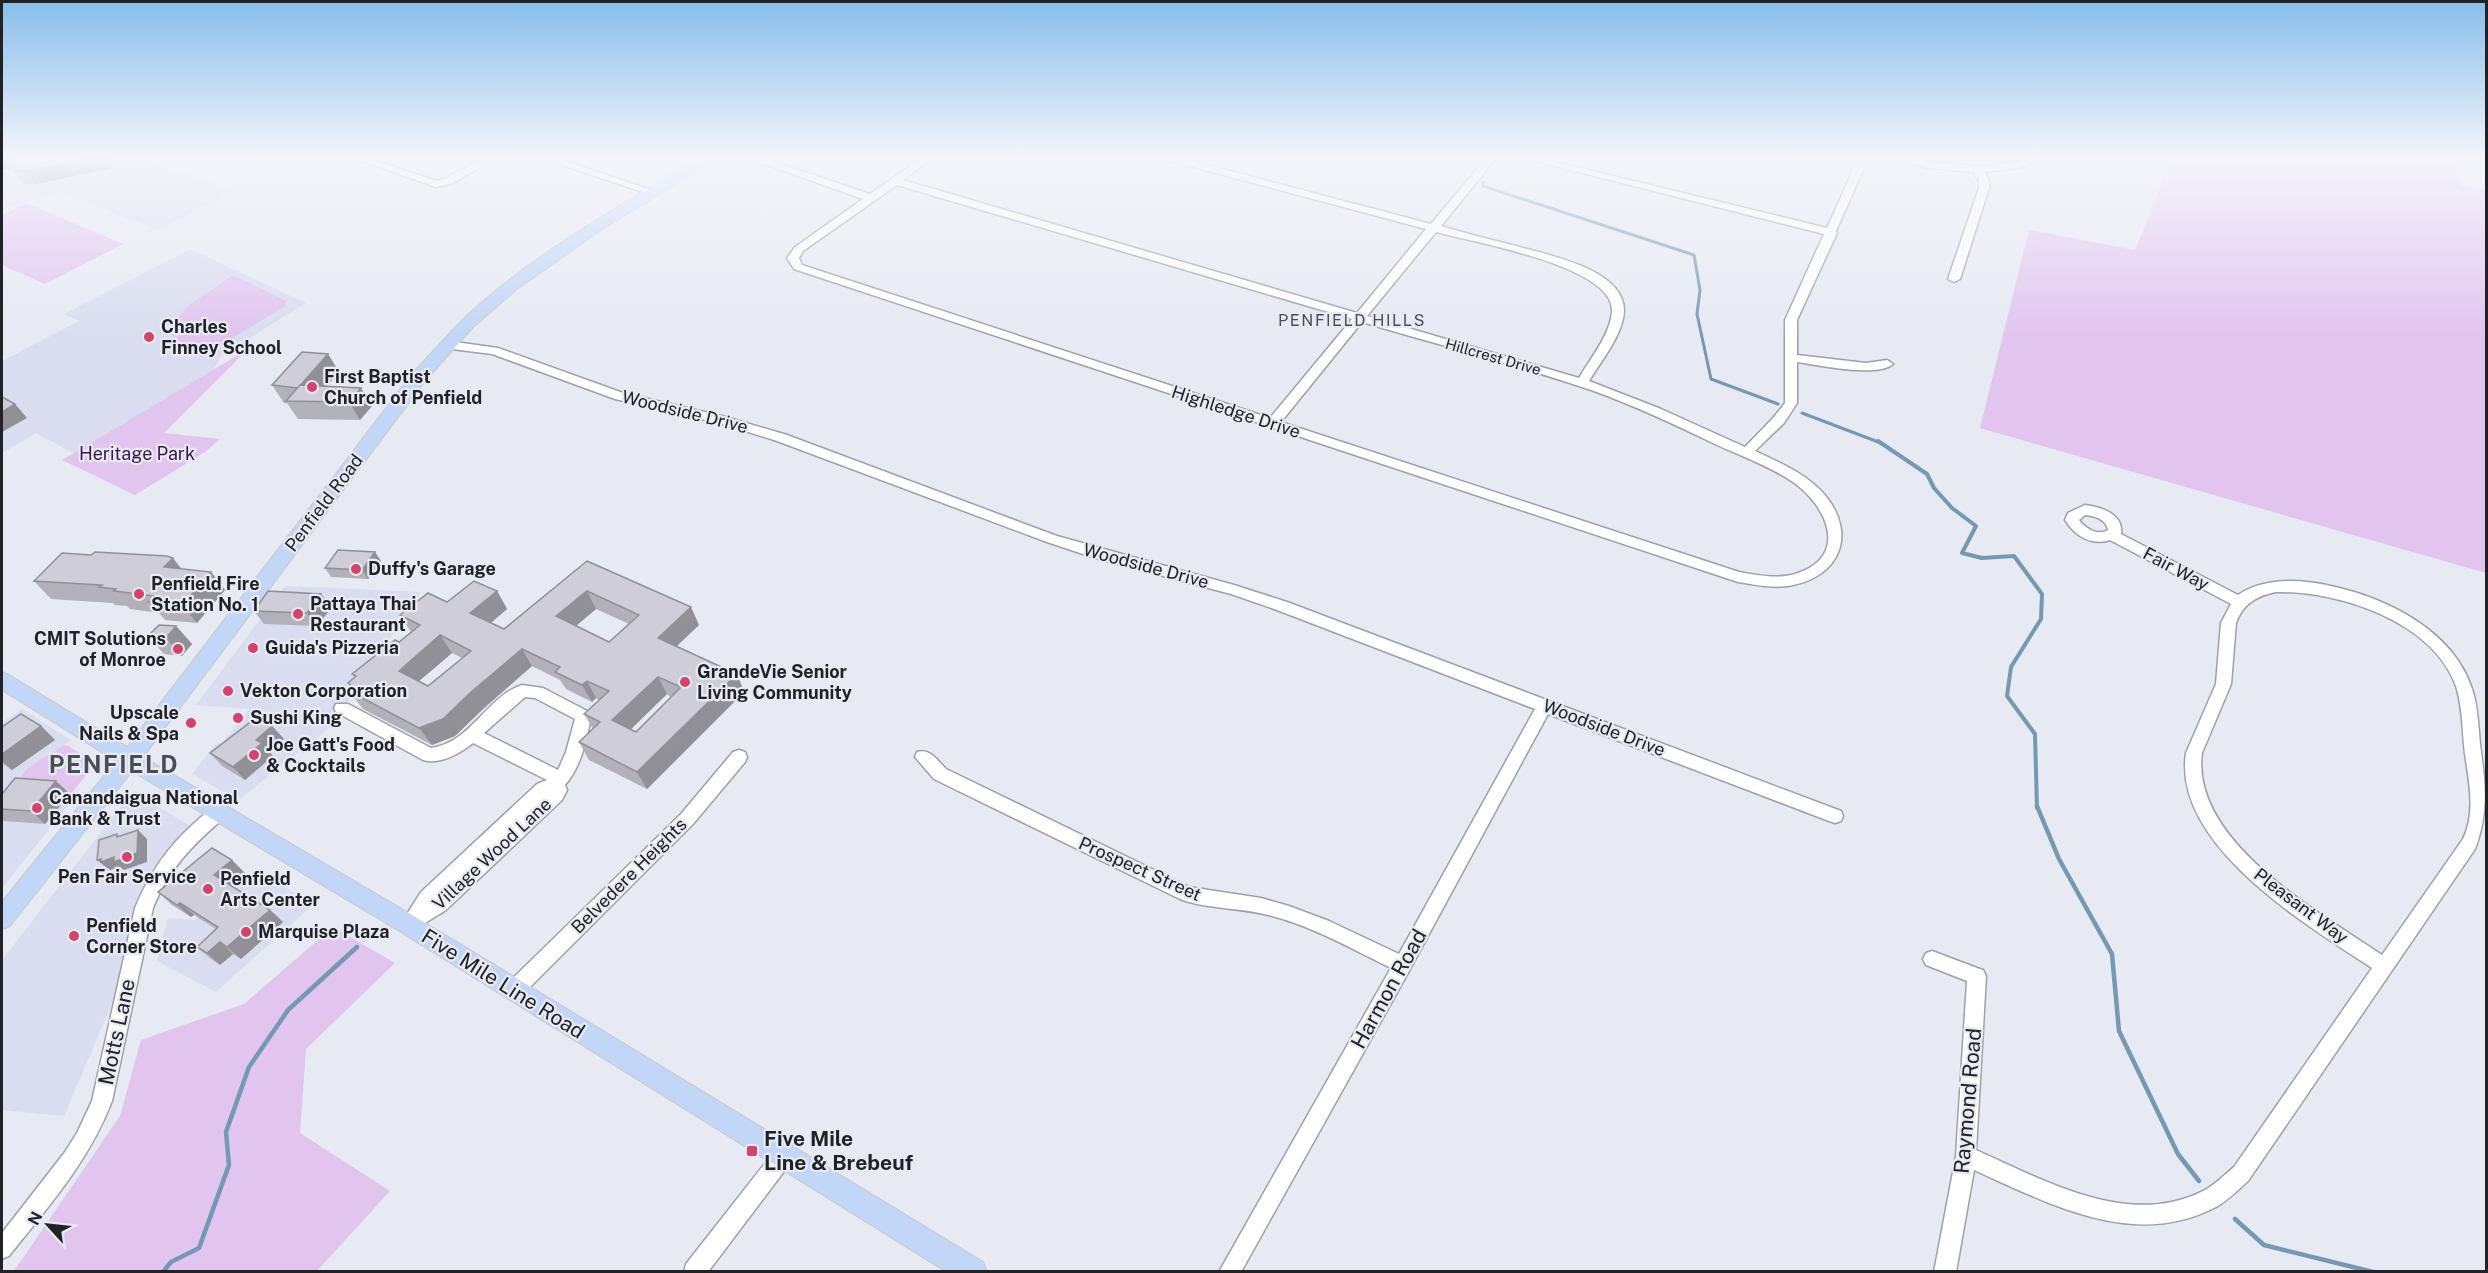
<svg xmlns="http://www.w3.org/2000/svg" width="2488" height="1273" viewBox="0 0 2488 1273" font-family="'Public Sans',sans-serif">
<style>
.built{fill:#daddef}
.green{fill:#e1c5ef}
.lines{fill:none;stroke-linecap:round;stroke-linejoin:round}
.stream-far2{stroke:#7598b3;stroke-width:3}
.stream-far1{stroke:#7598b3;stroke-width:4}
.stream{stroke:#7598b3;stroke-width:4.5}
.minor-casing{stroke:#9ea0a9;stroke-width:3}
.major-casing{stroke:#cacacb;stroke-width:2}
.minor{fill:#fff;fill-rule:evenodd}
.major{fill:#c2d6f7;fill-rule:evenodd}
.wall{fill:#b2b0b9;fill-rule:evenodd}
.shaded-wall{fill:#919096}
.building{fill:#cfcdd7;stroke:#919096;stroke-width:1.5;fill-rule:evenodd}
.poi-dot{fill:#d3446a;stroke:#e7e9f3;stroke-width:2}
.labels{text-anchor:middle;stroke-width:4.5;stroke-linejoin:round;paint-order:stroke}
.far-street-label{font-size:15px;fill:#212226;stroke:#e7e9f3}
.far-neighbourhood-label{font-size:16px;letter-spacing:1.5px;fill:#4b4d55;stroke:#e7e9f3}
.poi-label{font-size:18px;font-weight:bold;fill:#212226;stroke:#e7e9f3;text-anchor:start}
.street-label{font-size:18px;fill:#212226;stroke:#e7e9f3}
.park-label{font-size:18px;fill:#3c144d;stroke:#e7e9f3}
.near-street-label{font-size:21px;fill:#212226;stroke:#e7e9f3}
.near-poi-label{font-size:21px;font-weight:bold;fill:#212226;stroke:#e7e9f3;text-anchor:start}
.district-label{font-size:24px;font-weight:bold;letter-spacing:1.5px;fill:#4b4d55;stroke:#e7e9f3}
</style>
<rect width="100%" height="100%" fill="#e7e9f3"/>
<g class="built">
<polygon points="2,157 138,157 235,191 158,230 59,192 2,210"/>
<polygon points="190,249 306,303 223,354 213,370 73,453 36,433 2,453 2,361 79,321 64,314"/>
<polygon points="285,586 421,592 347,703 354,708 240,799 227,794 192,774 215,744 222,743 249,709 196,705"/>
<polygon points="22,709 71,740 41,762 28,768 29,791 81,794 66,808 2,888 2,723"/>
<polygon points="134,797 142,797 192,827 153,868 146,884 129,939 123,978 64,1116 2,1110 2,960 126,800"/>
<polygon points="255,870 314,904 216,992 157,961 168,918 195,920"/>
</g>
<g class="green">
<polygon points="2170,157 2459,157 2460,185 2486,191 2486,573 1980,428 2029,230 2135,250 2167,170"/>
<polygon points="26,203 123,244 45,284 2,265 2,215"/>
<polygon points="233,275 286,301 285,306 202,357 166,331 188,306"/>
<polygon points="248,349 164,433 220,439 205,452 135,495 62,460"/>
<polygon points="64,745 68,746 93,761 91,769 71,794 23,791 20,778 28,768"/>
<polygon points="333,927 395,963 306,1049 300,1133 390,1191 317,1271 14,1271 120,1116 141,1040 244,1004"/>
</g>
<g class="lines">
<g class="stream-far2">
<polyline points="1483,182 1483,186 1694,255 1700,290 1697,314 1711,379 1778,404"/>
<polyline points="1802,413 1881,443"/>
</g>
<polyline class="stream-far1" points="1878,441 1927,474 1934,488 1952,508 1976,526 1962,553 1982,558 2014,556 2042,594 2041,619 2011,667 2007,696 2035,734 2037,808"/>
<g class="stream">
<polyline points="2037,806 2059,859 2112,954 2119,1031 2178,1154 2199,1181"/>
<polyline points="2235,1219 2264,1245 2373,1272"/>
<polyline points="163,1272 171,1262 199,1248 229,1165 226,1132 249,1067 288,1010 357,947"/>
</g>
<defs>
<g id="minor">
<polygon points="351,157 365,157 437,181 444,179 486,157 498,157 451,184 436,187"/>
<polygon points="538,157 552,157 658,192 657,194 649,194"/>
<path d="M745,157H759L870,194L923,157H934L903,180L1357,313L1426,229L1163,159L1162,157H1177L1431,224L1487,157H1497L1441,226C1464,233 1488,239 1512,245C1543,254 1625,268 1624,311C1623,335 1601,361 1589,381L1661,409L1745,447L1774,417L1785,403V320L1824,234L1519,157H1535L1827,228L1859,157H1869L1836,231L1837,233L1797,320V355L1866,363L1887,360L1893,364C1877,378 1819,365 1797,362V403L1784,423L1755,451C1781,463 1811,476 1828,499C1856,537 1838,576 1793,585C1775,589 1756,585 1738,582L794,269L787,258L795,247L863,199ZM897,185L1352,319L1270,418L802,265L799,258L803,251ZM1436,232C1472,242 1616,266 1612,312C1610,335 1590,359 1579,378L1367,316ZM1362,322C1439,345 1518,365 1594,391C1635,406 1676,425 1715,444C1741,456 1769,466 1793,482C1826,505 1850,555 1798,573C1780,580 1757,575 1739,572L1281,422Z"/>
<path d="M1885,157C1902,155 1919,160 1936,163C1952,165 1968,165 1983,166C2006,167 2027,155 2048,157L2025,167L1984,172L1989,181V188L1960,279L1954,282L1948,279L1979,188V181L1973,172L1928,168Z"/>
<path d="M448,341L498,348L623,393L726,417L787,435L1057,536L1234,585L1287,602L1841,811L1843,816L1841,821L1835,823L1829,821L1548,714L1409,971L1241,1272H1219L1391,968C1352,949 1314,927 1272,916C1242,907 1209,910 1180,899L934,779L915,757L917,752C930,748 938,761 946,769L1189,887L1261,898L1289,906L1329,921L1399,954L1535,709L1277,610L1231,594L1095,558L1047,542L777,441L723,424L615,399L492,354L444,348V342Z"/>
<path d="M2085,505C2101,507 2124,514 2121,534L2238,595C2264,577 2301,579 2331,586C2386,598 2453,630 2472,689C2479,709 2478,731 2481,752C2486,788 2488,815 2475,849L2248,1181C2238,1190 2227,1201 2216,1207C2134,1250 2050,1204 1974,1170L1956,1272H1934L1956,1156L1967,981L1926,965L1923,959L1926,953L1932,951L1977,968L1983,970L1986,976L1976,1150C2043,1180 2128,1228 2201,1192C2213,1187 2224,1175 2234,1167L2372,968C2307,925 2172,845 2186,753L2216,684L2221,623L2231,604L2110,540C2091,546 2075,536 2065,520L2068,513ZM2085,515C2095,516 2106,519 2108,530C2097,536 2086,529 2079,520ZM2276,592C2339,591 2432,621 2456,686C2463,708 2462,731 2465,754C2469,782 2476,812 2463,839L2382,955C2320,913 2190,841 2202,753L2231,684L2236,623C2243,604 2256,596 2276,592Z"/>
<path d="M522,685L543,688L589,712L591,716C587,739 581,767 565,785L567,790L562,800L446,910L409,933L403,931L400,925L421,892L537,784L547,780L473,743C460,753 441,765 423,760L336,712L334,708L336,704H348L431,748C471,743 486,697 522,685ZM525,697L535,698L575,719L566,752L558,770L484,733Z"/>
<polygon points="739,750 745,752 747,757 745,762 693,824 521,996 514,998 507,996 505,990 507,984 681,814 733,752"/>
<path d="M218,806L224,808L226,813L224,818C193,844 168,870 153,908L112,1101C89,1161 48,1207 9,1256L2,1259V1233L65,1152L77,1133L92,1101L135,908C154,863 175,838 212,808Z"/>
<polygon points="784,1145 791,1148 794,1155 791,1162 708,1272 684,1272 686,1264 777,1148"/>
</g>
<path id="major" d="M703,157H719L601,230L517,289L473,327L425,381L143,757L417,918L983,1262L987,1272H947L401,932L132,771L10,926L2,929V902L116,761L2,690V672L9,675L127,747L413,373C432,353 450,332 470,313C539,250 623,204 703,157Z"/>
</defs>
<use href="#minor" class="minor-casing"/>
<use href="#major" class="major-casing"/>
<use href="#minor" class="minor"/>
<use href="#major" class="major"/>
</g>
<g class="wall">
<polygon points="2,157 112,168 36,184 24,184 14,171 15,168"/>
<polygon points="328,354 339,372 326,387 372,406 360,420 298,419 287,403 284,403 272,385"/>
<polygon points="381,561 368,579 331,577 325,568"/>
<path d="M587,561L699,625L677,646L737,674L744,692L647,789L589,760L579,742L593,729L584,714L599,700L596,698L592,702L566,689L560,680L532,666L483,709L455,736L432,745L363,709L349,691L352,689L348,683L355,677L352,674L399,642L411,632L400,615L447,602L497,591L507,609L491,623L504,629ZM596,609L629,624L609,642L576,626ZM452,653L462,658L428,686L419,681ZM667,694L671,697L636,732L630,729Z"/>
<polygon points="182,569 211,572 225,590 197,623 165,620 159,613 130,609 127,606 115,605 113,603 51,599 34,581"/>
<polygon points="321,594 331,608 317,626 264,624 254,611"/>
<polygon points="176,626 192,644 182,656 164,654 148,636"/>
<polygon points="41,726 55,740 12,770 2,763 2,727"/>
<polygon points="272,726 284,739 269,751 273,756 245,780 222,766 210,753"/>
<polygon points="2,794 70,794 45,824 4,821 2,819"/>
<polygon points="245,873 230,885 270,910 283,922 241,959 233,954 220,965 211,959 197,947 216,929 194,915 191,917 172,905 158,892"/>
</g>
<g class="shaded-wall">
<polygon points="2,157 20,157 26,166 2,170"/>
<polygon points="98,157 113,157 112,168 36,184 27,171"/>
<polygon points="328,354 339,372 313,402 298,388"/>
<polygon points="361,388 372,406 360,420 349,402"/>
<polygon points="15,404 27,418 2,432 2,412"/>
<polygon points="375,552 381,561 368,579 362,570"/>
<polygon points="173,558 187,576 164,567"/>
<polygon points="211,572 225,590 197,623 182,605"/>
<polygon points="497,591 507,609 481,631 470,613"/>
<polygon points="587,591 596,609 566,634 556,616"/>
<polygon points="321,594 331,608 317,626 307,613"/>
<polygon points="691,607 699,625 667,655 658,638"/>
<polygon points="176,626 192,644 182,656 166,638"/>
<polygon points="440,635 452,653 411,688 399,671"/>
<polygon points="522,649 532,666 483,709 455,736 432,745 419,728 471,692"/>
<polygon points="737,674 744,692 647,789 637,772"/>
<polygon points="658,677 667,694 622,738 612,720"/>
<polygon points="587,681 596,698 592,702 582,685"/>
<polygon points="41,726 55,740 12,770 2,761 2,754"/>
<polygon points="272,726 284,739 269,751 273,756 245,780 233,767 256,740"/>
<polygon points="56,781 70,794 45,824 31,811"/>
<polygon points="138,830 147,839 147,862 124,870 120,867 110,870 108,868 107,868 97,860 114,857"/>
<polygon points="232,860 245,873 227,887 214,875"/>
<polygon points="180,903 194,915 191,917 177,905"/>
<polygon points="270,910 283,922 241,959 227,947"/>
<polygon points="220,942 233,954 220,965 207,953"/>
</g>
<g class="building">
<polygon points="16,157 98,157 27,171 14,171"/>
<polygon points="302,352 328,354 298,388 272,385"/>
<polygon points="300,385 361,388 349,402 286,401"/>
<polygon points="2,397 15,404 2,412"/>
<polygon points="338,550 375,552 362,570 325,568"/>
<polygon points="95,552 167,556 173,558 164,567 211,572 182,605 149,602 155,596 114,591 116,589 99,587 102,585 34,581 62,553 91,555"/>
<path d="M587,561L691,607L658,638L737,674L637,772L579,742L600,722L584,714L609,691L587,681L582,685L555,672L560,667L522,649L471,692L443,719L419,728L349,691L354,687L348,683L356,676L352,674L395,640L399,642L420,625L400,615L428,593L447,602L474,581L497,591L470,613L504,629ZM587,591L639,615L609,642L556,616ZM440,635L471,651L428,686L399,671ZM658,677L681,687L636,732L612,720Z"/>
<polygon points="268,591 321,594 307,613 254,611"/>
<polygon points="159,625 176,626 166,638 148,636"/>
<polygon points="21,714 41,726 2,754 2,727"/>
<polygon points="257,717 272,726 256,740 262,743 233,767 210,753"/>
<polygon points="15,778 56,781 31,811 2,809 2,794"/>
<polygon points="138,830 137,853 114,862 114,857 101,862 101,859 97,860 99,840 117,834 117,837"/>
<polygon points="212,848 232,860 214,875 270,910 227,947 220,942 207,953 197,947 218,927 180,903 177,905 158,892"/>
</g>
<linearGradient id="sky" x2="0" y2="1"><stop stop-color="#88bdeb"/><stop offset="0.47" stop-color="#f4f5fa"/><stop offset="1" stop-color="#f4f5fa" stop-opacity="0"/></linearGradient>
<rect width="2488" height="335" fill="url(#sky)"/>
<g class="poi-dot">
<circle cx="149" cy="337" r="6"/>
<circle cx="312" cy="387" r="6"/>
<circle cx="356" cy="569" r="6"/>
<circle cx="139" cy="594" r="6"/>
<circle cx="298" cy="614" r="6"/>
<circle cx="253" cy="648" r="6"/>
<circle cx="178" cy="649" r="6"/>
<circle cx="685" cy="682" r="6"/>
<circle cx="228" cy="691" r="6"/>
<circle cx="238" cy="718" r="6"/>
<circle cx="191" cy="723" r="6"/>
<circle cx="254" cy="755" r="6"/>
<circle cx="37" cy="808" r="6"/>
<circle cx="127" cy="857" r="6"/>
<circle cx="208" cy="889" r="6"/>
<circle cx="246" cy="932" r="6"/>
<circle cx="74" cy="936" r="6"/>
<rect x="746" y="1145" width="12" height="12" rx="3"/>
</g>
<g class="labels">
<g class="far-street-label">
<text transform="translate(1493 357) rotate(16)" y="5">Hillcrest Drive</text>
</g>
<g class="far-neighbourhood-label">
<text x="1352" y="326">PENFIELD HILLS</text>
</g>
<g class="poi-label">
<text x="161" y="333">Charles<tspan x="161" dy="21">Finney School</tspan></text>
<text x="324" y="383">First Baptist<tspan x="324" dy="21">Church of Penfield</tspan></text>
<text x="368" y="575">Duffy's Garage</text>
<text x="151" y="590">Penfield Fire<tspan x="151" dy="21">Station No. 1</tspan></text>
<text x="310" y="610">Pattaya Thai<tspan x="310" dy="21">Restaurant</tspan></text>
<text x="166" y="645" text-anchor="end">CMIT Solutions<tspan x="166" dy="21">of Monroe</tspan></text>
<text x="265" y="654">Guida's Pizzeria</text>
<text x="697" y="678">GrandeVie Senior<tspan x="697" dy="21">Living Community</tspan></text>
<text x="240" y="697">Vekton Corporation</text>
<text x="179" y="719" text-anchor="end">Upscale<tspan x="179" dy="21">Nails &amp; Spa</tspan></text>
<text x="250" y="724">Sushi King</text>
<text x="266" y="751">Joe Gatt's Food<tspan x="266" dy="21">&amp; Cocktails</tspan></text>
<text x="49" y="804">Canandaigua National<tspan x="49" dy="21">Bank &amp; Trust</tspan></text>
<text x="127" y="883" text-anchor="middle">Pen Fair Service</text>
<text x="220" y="885">Penfield<tspan x="220" dy="21">Arts Center</tspan></text>
<text x="86" y="932">Penfield<tspan x="86" dy="21">Corner Store</tspan></text>
<text x="258" y="938">Marquise Plaza</text>
</g>
<g class="street-label">
<text transform="translate(685 412) rotate(14)" y="6">Woodside Drive</text>
<text transform="translate(1236 412) rotate(18)" y="6">Highledge Drive</text>
<text transform="translate(324 503) rotate(-53)" y="6">Penfield Road</text>
<text transform="translate(1146 566) rotate(15)" y="6">Woodside Drive</text>
<text transform="translate(2176 569) rotate(28)" y="6">Fair Way</text>
<text transform="translate(1604 728) rotate(21)" y="6">Woodside Drive</text>
<text transform="translate(492 854) rotate(-43)" y="6">Village Wood Lane</text>
<text transform="translate(1140 869) rotate(24)" y="6">Prospect Street</text>
<text transform="translate(629 876) rotate(-45)" y="6">Belvedere Heights</text>
<text transform="translate(2301 906) rotate(37)" y="6">Pleasant Way</text>
</g>
<g class="park-label">
<text x="137" y="460">Heritage Park</text>
</g>
<g class="near-street-label">
<text transform="translate(503 984) rotate(32)" y="7">Five Mile Line Road</text>
<text transform="translate(1389 989) rotate(-61)" y="7">Harmon Road</text>
<text transform="translate(117 1032) rotate(-78)" y="7">Motts Lane</text>
<text transform="translate(1968 1101) rotate(-85)" y="7">Raymond Road</text>
</g>
<g class="near-poi-label">
<text x="764" y="1146">Five Mile<tspan x="764" dy="24">Line &amp; Brebeuf</tspan></text>
</g>
<g class="district-label">
<text x="114" y="773">PENFIELD</text>
</g>
</g>
<rect width="2488" height="1273" fill="none" stroke="#212226" stroke-width="6"/>
<g transform="translate(48 1225) rotate(297)" stroke="#e7e9f3" stroke-width="4.5" paint-order="stroke">
<path d="M0-4.5L10 22L0 15L-10 22Z" fill="#212226"/>
<text y="-9" font-size="16" font-weight="bold" text-anchor="middle" fill="#212226">N</text>
</g>
</svg>
